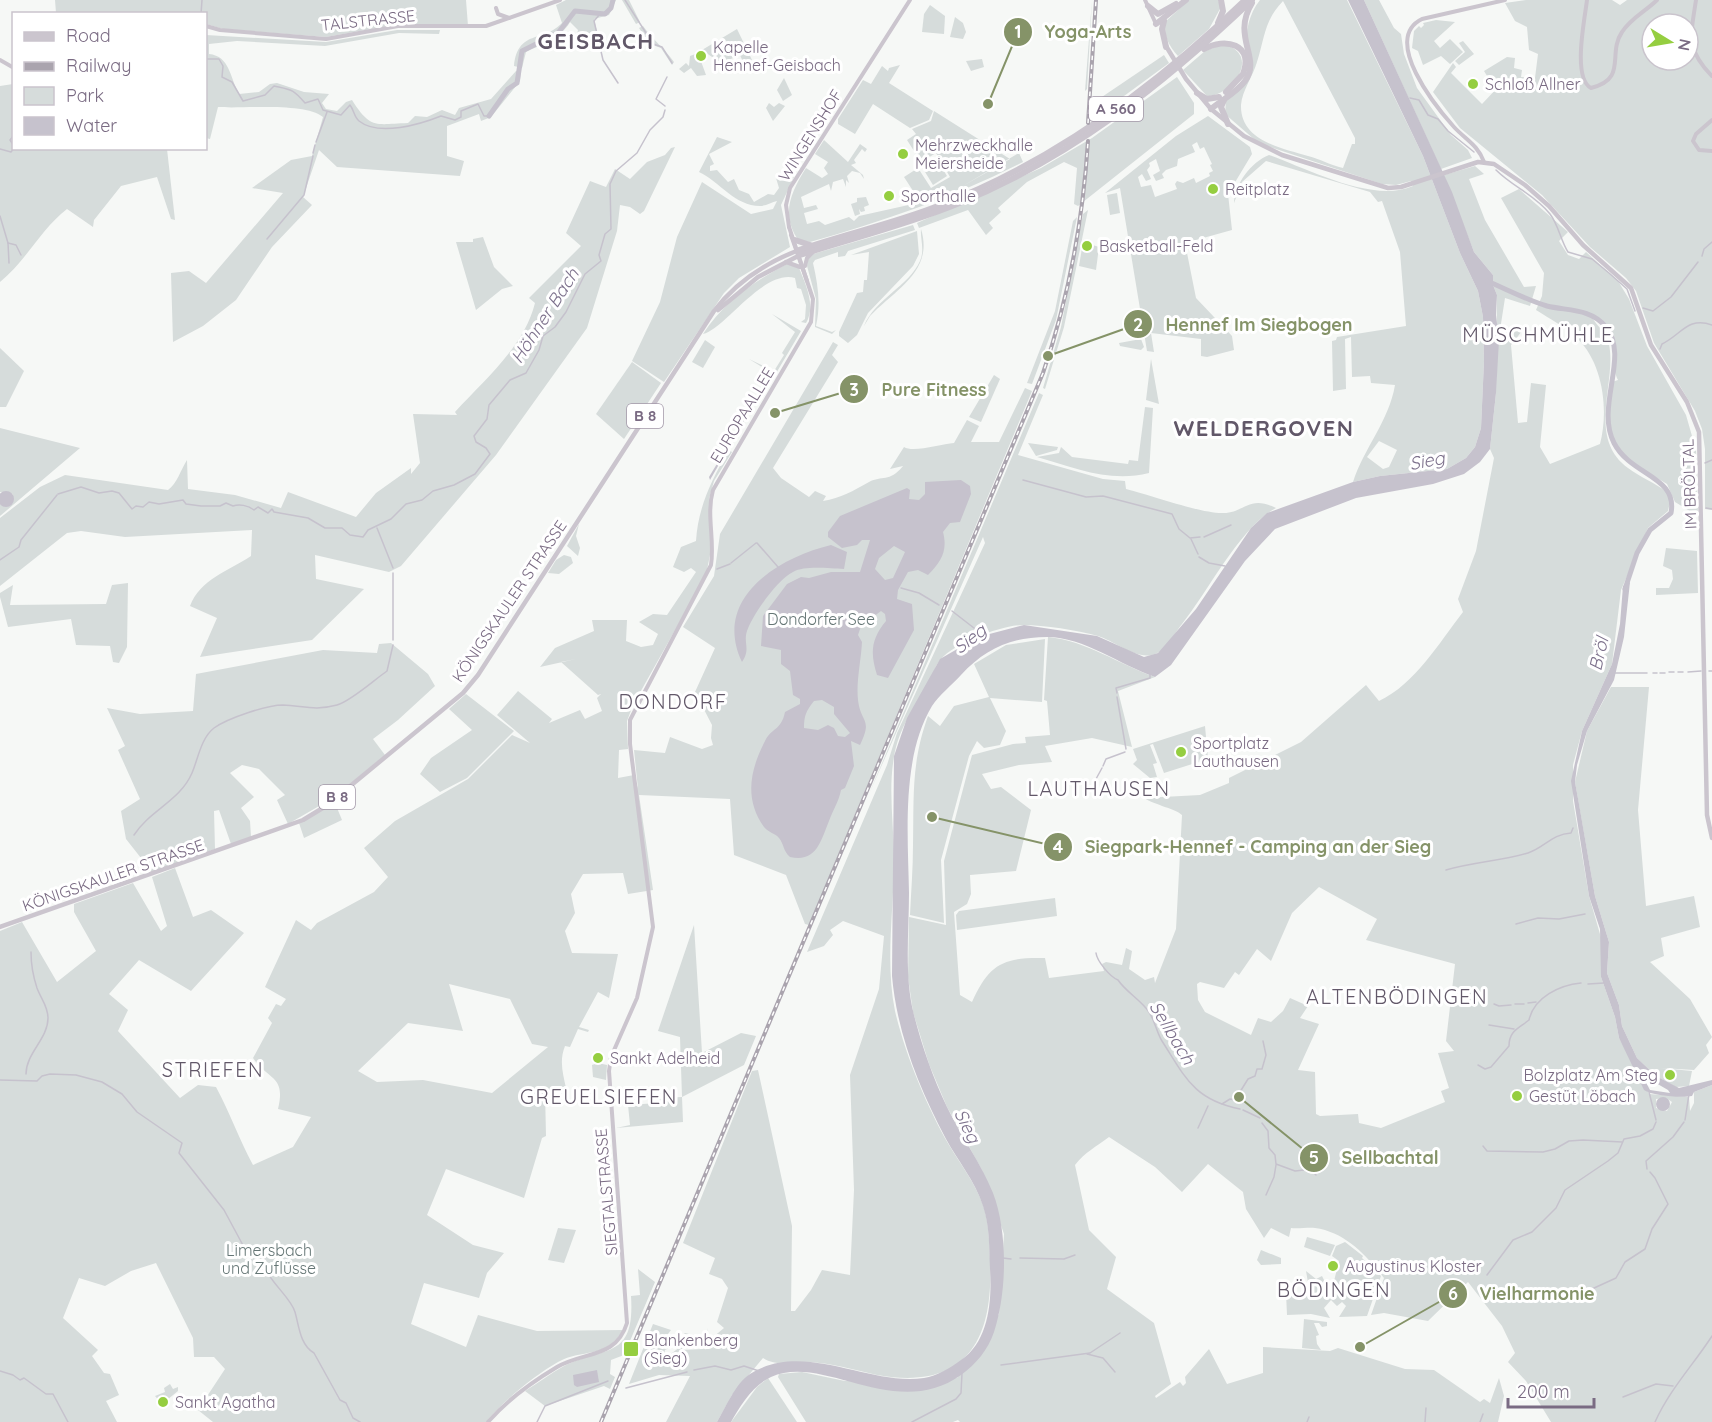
<svg xmlns="http://www.w3.org/2000/svg" width="1712" height="1422" viewBox="0 0 1712 1422" font-family="Quicksand,sans-serif">
<style>
.green{fill:#d6dcdb;fill-rule:evenodd}
.water{fill:#c6c2cd;fill-rule:evenodd}
.lines{fill:none;stroke-linecap:round;stroke-linejoin:round}
.stream{stroke:#c6c2cd;stroke-width:1.5}
.river{stroke:#c6c2cd;stroke-width:5}
.secondary{stroke:#cbc5ce;stroke-width:4}
.primary{stroke:#cbc5ce;stroke-width:4.5}
.motorway{stroke:#cbc5ce;stroke-width:6}
.rail-casing{stroke:#aaa4ae;stroke-width:4}
.rail{stroke:#fff;stroke-width:1.5;stroke-dasharray:4.5;stroke-linecap:butt}
.poi-dot{fill:#95ce40;stroke:#fff;stroke-width:2}
.labels{text-anchor:middle;stroke-width:6;stroke-linejoin:round;paint-order:stroke}
.shield{fill:#fff;stroke:#a297a8;stroke-width:1.5}
.shield-label{font-size:15px;font-weight:bold;fill:#7a6b83}
.street-label{font-size:16px;fill:#7a6b83;stroke:#fff}
.poi-label{font-size:16px;fill:#7a6b83;stroke:#fff;text-anchor:start}
.park-label{font-size:16px;fill:#657675;stroke:#fff}
.water-label{font-size:18px;font-style:italic;fill:#7d718c;stroke:#fff}
.quarter-label{font-size:20px;letter-spacing:1.5px;fill:#625869;stroke:#fff}
.district-label{font-size:22px;font-weight:bold;letter-spacing:1.5px;fill:#625869;stroke:#fff}
.leader{fill:none;stroke:#859368;stroke-width:2}
.callout-dot{fill:#859368;stroke:#fff;stroke-width:2}
.mark-label{font-size:18px;text-anchor:middle;font-weight:bold;fill:#fff}
.callout-label{font-size:18px;text-anchor:middle;font-weight:bold;fill:#859368;stroke:#fff;stroke-width:6;stroke-linejoin:round;paint-order:stroke}
</style>
<rect width="100%" height="100%" fill="#f6f8f6"/>
<g class="green">
<polygon points="55,0 466,0 468,26 400,24 326,37 223,29 206,24 206,14 56,13"/>
<path d="M566,0H616L609,15L594,19L601,48L598,49V40L593,34H577L578,30L570,22C561,38 542,44 526,52L522,68L514,66C518,29 543,43 562,23L556,5Z"/>
<polygon points="622,0 629,0 640,22 636,24"/>
<polygon points="1092,0 1087,89 1085,91"/>
<path d="M1189,0H1218L1221,7L1209,29L1178,56C1168,45 1164,36 1165,22Z"/>
<path d="M1260,0H1347L1423,156L1460,253L1478,291L1483,317L1484,361L1481,428L1475,447L1466,458L1447,469L1380,476L1353,482C1364,448 1389,421 1395,385L1371,383L1370,376L1352,377L1351,337L1345,339L1346,389L1333,391L1332,341L1336,340L1337,337L1406,326L1400,252L1382,201L1378,202L1370,192L1266,161L1242,182L1234,203C1235,184 1251,162 1269,155C1308,169 1373,204 1413,186L1411,181L1396,185L1382,184L1267,146L1255,140L1225,114L1226,100L1247,81C1247,52 1241,24 1260,0ZM1283,1L1355,138V144H1352L1343,168C1330,165 1320,159 1308,156C1282,148 1240,141 1241,105C1242,91 1253,76 1257,62C1265,37 1264,21 1283,1ZM1379,441L1397,450L1389,467L1383,469L1367,457Z"/>
<polygon points="1364,0 1379,0 1394,28 1401,34 1404,54 1417,88 1451,135 1468,150 1472,158 1441,169"/>
<path d="M1526,0H1612L1620,5L1627,0H1712V510L1705,509V449L1702,429L1695,411L1654,343L1636,291L1626,278L1590,247L1542,195L1460,128L1433,92L1453,63L1456,67L1451,73L1482,104L1499,86L1495,89L1484,71L1507,57L1515,58L1514,68L1522,70L1521,77L1535,78L1538,54L1529,50L1527,27L1515,21L1505,3ZM1652,24H1688V60H1652Z"/>
<polygon points="930,5 945,16 944,34 922,32 924,14"/>
<polygon points="955,17 963,23 966,32 963,39 950,37"/>
<polygon points="1436,20 1455,22 1434,41 1440,48 1450,39 1463,52 1450,64 1441,56 1423,65 1418,51 1412,48 1414,31 1419,26 1421,28 1424,25 1423,23"/>
<path d="M643,26C653,40 664,48 674,62L672,65L661,48L650,44L639,28Z"/>
<polygon points="737,29 752,60 746,69 740,55 717,65 715,59 702,50"/>
<path d="M397,30H440L439,34L399,33L325,46L237,41L209,44V54C230,56 230,78 239,94L259,92L270,84L277,83L304,92L329,94L322,103L326,109L337,111L346,102L352,100C371,130 376,124 408,123L415,116L427,117L442,110L455,115L459,108L491,99L516,71H521L520,81L491,117L481,121L479,114L447,126V156L464,161L460,176L337,167L319,150L303,197L312,205L272,247L236,300L203,326L173,342L171,273L189,271L206,283L283,193L252,188L291,160L312,156L323,117C304,102 243,109 218,107L210,139L206,138V35L326,42Z"/>
<polygon points="1463,41 1474,54 1459,65 1455,61 1465,52 1459,43"/>
<path d="M1223,44C1262,54 1233,96 1207,96L1183,70L1205,51Z"/>
<polygon points="698,53 706,75 697,76 691,68 684,73 679,69 686,63 689,66 690,56"/>
<polygon points="1164,55 1169,63 1094,118 1093,103"/>
<polygon points="982,59 984,67 971,71 966,61"/>
<polygon points="900,65 889,83 933,111 929,120 910,128 873,104 855,134 838,124 838,119 863,80 871,84 882,66 888,71 889,68"/>
<polygon points="1177,77 1194,103 1194,114 1078,206 1074,204 1077,168 1064,162 1027,182 998,208 1001,212 989,223 993,228 986,235 968,210 919,228 917,223 1041,168 1092,138"/>
<polygon points="784,78 792,95 783,101 777,90"/>
<path d="M13,84L14,148L167,149L175,220L171,219L157,177L121,186L94,220L93,227L67,209C41,229 26,261 0,282V86Z"/>
<polygon points="769,103 774,107 779,103 785,106 773,121 766,108"/>
<path d="M934,111L1010,159L961,187L1019,153L1023,162C954,197 884,221 810,242L799,241C780,215 791,192 806,168L822,178L828,174L824,168L828,162L815,154L824,140L848,162L860,144L867,149L865,152L862,149L854,160L856,163L851,165L863,175L864,179L860,173L852,171L847,176L849,183L846,180V187L843,179L833,182L831,191L829,184L801,197L804,208L816,205L818,209L804,213L807,224L819,221L825,225L849,217L854,221L859,216L913,204L912,201L925,192L917,197L904,177L918,168L931,188L950,177L936,153L921,162L907,140L916,134L912,129L931,121Z"/>
<path d="M1208,116L1250,147L1252,154L1228,194L1232,230L1185,243L1196,298L1232,336L1234,350L1207,357L1201,356V339L1151,333L1154,352L1147,351L1120,188L1105,193L1176,136ZM1197,142L1200,149L1204,147L1212,164L1210,165L1213,171L1209,173L1210,176L1196,183L1194,178L1183,183L1177,181L1175,184L1177,189L1155,197L1151,185L1141,187L1138,177L1142,174L1146,181L1151,179L1147,170L1150,166L1149,163L1156,159L1160,171L1153,175L1156,181L1164,178L1162,174L1166,170L1177,166L1178,159L1195,152L1192,145Z"/>
<path d="M717,137L732,142L709,154L714,164L710,166V171L717,170L728,182L734,179L739,190L749,194L754,202L768,194L774,195L779,188L776,178L780,181L794,177L781,205L790,247L739,278L724,293L664,382L632,361L660,302L677,237L702,182L751,214L773,209L777,201C772,202 766,206 760,206C735,206 720,182 699,172Z"/>
<path d="M675,147L644,211L640,214L630,207L620,205L617,231L587,328L496,455L401,566L389,572L315,555L316,579L364,589L312,640L200,657L217,618L190,606C200,579 229,571 251,556L252,530L125,537L81,531L67,533L0,586V518L40,487L65,475L168,490C177,484 181,469 187,460L188,489L235,495L281,508L288,492L356,517L376,493L411,468V474L420,463L413,414L457,415L455,412C484,380 524,347 535,303L529,298L581,246L566,233L590,181L606,187L615,169L630,179L647,162L665,155L671,148Z"/>
<polygon points="936,158 947,176 933,185 922,167"/>
<path d="M1475,166L1484,174L1469,179L1485,220L1524,287L1536,286L1530,306L1505,298L1500,330L1522,331L1511,345L1518,423L1527,422L1531,383L1546,385L1540,447L1550,464L1600,444C1609,410 1603,364 1578,339C1566,327 1550,319 1536,310L1542,296L1544,273L1501,198L1519,189L1568,232L1559,241L1568,255L1579,259L1586,252L1618,281L1629,299L1647,346L1686,415L1696,450L1698,516L1675,502L1667,484L1629,461L1615,443L1608,420L1612,382L1618,380C1607,356 1626,331 1590,313C1594,325 1607,331 1609,344C1617,383 1586,437 1628,468C1640,477 1655,483 1667,492L1670,502L1668,511L1648,528L1621,590L1612,664L1582,731L1573,765V801L1589,896L1602,941L1601,977L1615,1017L1619,1038L1649,1094L1689,1097L1690,1111L1694,1103V1092L1712,1085V1422H1551L1526,1381L1508,1362L1515,1353L1502,1326L1468,1282L1428,1321L1384,1313L1371,1315L1384,1278C1366,1255 1345,1232 1315,1228C1309,1227 1298,1229 1291,1228L1289,1237L1271,1228L1264,1238L1246,1209L1243,1192L1208,1164L1182,1192L1155,1167L1109,1137C1096,1147 1085,1152 1075,1165L1089,1230L1116,1257L1107,1289L1154,1323L1171,1384L1155,1396L1156,1398L1180,1382L1183,1386L1186,1383L1185,1377L1209,1349L1227,1384L1263,1373V1347L1330,1351L1338,1348L1405,1369L1434,1370L1480,1402L1484,1399L1490,1403L1499,1378L1504,1396L1498,1422H960L958,1420L953,1422H806L778,1377L779,1374L802,1372L845,1381L957,1378L999,1314L1004,1234L982,1170L947,1107L929,1064L913,1012L908,977L909,917L946,925L944,861L972,755L1013,744L1026,743L1025,737L1050,735L1047,701L1044,700L1048,637C1087,641 1118,664 1155,677L1118,691L1132,747L1092,738L1045,746L1052,762L1019,765L982,774L991,789L1001,787L1031,810L1016,871L970,875L971,894L967,904L954,912L960,995L972,1002C989,964 1003,957 1045,958L1049,978L1104,971L1102,964L1106,962L1122,965L1126,948L1132,951L1129,969L1145,980L1154,977L1155,983L1176,929L1182,815C1176,809 1155,805 1144,798L1200,795L1229,783V778L1301,742L1366,685L1379,701C1415,684 1439,643 1463,612L1458,599L1476,551L1494,458L1490,449L1496,393L1497,295L1493,285V275L1474,252L1444,175ZM1319,887L1377,919L1366,940L1455,964L1446,1041L1454,1051L1438,1053L1449,1088L1441,1091L1445,1102L1381,1128L1359,1123L1358,1114L1320,1116L1316,1114L1315,1072L1298,1070L1319,1024L1300,1018L1308,1006L1290,998L1283,1011L1271,1022L1258,1018L1251,1035L1205,1012L1198,1000L1197,984L1200,982L1224,988L1235,972L1239,975L1257,949L1271,961L1292,913ZM1666,1098L1672,1102L1667,1111L1656,1108V1099Z"/>
<polygon points="1117,193 1120,213 1110,215 1107,195"/>
<polygon points="866,197 869,205 864,207 865,211 861,212 859,209 860,214 855,216 851,204 857,202 857,198"/>
<polygon points="1088,210 1064,327 1045,389 1043,388 1061,327 1083,214"/>
<polygon points="1077,217 1056,320 1032,384 1027,383 1055,311 1073,221"/>
<path d="M913,225L915,230L848,251L845,256L838,257V252L815,260L813,263C818,285 821,304 816,326L832,332L836,330L832,334L815,327L816,299L807,266L808,258L813,254Z"/>
<path d="M921,229C934,271 896,289 870,316L864,326C875,299 909,286 920,261C925,250 920,238 921,229Z"/>
<polygon points="917,231 919,254 913,266 868,313 857,335 848,343 839,336 839,332 857,293 863,292 864,280 867,280 869,252 851,255"/>
<polygon points="483,237 494,267 513,286 502,289 476,310 456,242 473,242 473,239"/>
<polygon points="1083,242 1099,247 1096,270 1079,266"/>
<path d="M787,264L799,268C806,285 816,306 806,323L801,322L805,319L806,305L801,289L797,288L795,278C763,269 724,330 703,334C724,302 753,282 787,264Z"/>
<polygon points="772,314 801,331 775,375 749,359 774,371 784,355 782,353 795,332"/>
<polygon points="1141,339 1144,347 1141,350 1120,346 1119,343"/>
<polygon points="705,340 715,347 703,368 692,362"/>
<path d="M833,342L838,345L832,355L838,362L773,468L781,478L809,497L815,491L826,496L823,501C841,498 853,491 869,482C882,475 889,483 903,466L890,469L904,447C913,453 941,444 954,443L967,420L979,426L971,442H999L1025,388L1032,391L809,925L805,924L786,875L734,855L730,799L639,795L653,890L628,894L623,873L583,874L571,894L575,913L565,931L572,953L618,954L609,998L598,992L579,1027L589,1030L588,1032L578,1029L570,1047L565,1046C559,1061 563,1074 566,1088L545,1091L546,1136L542,1138L524,1198L446,1169L427,1215L473,1245L504,1253L487,1273L479,1298L424,1283L411,1324L466,1347L478,1315L537,1331L623,1330C605,1360 583,1348 558,1362C535,1375 502,1402 486,1422H213L198,1410L225,1369L214,1357H194L193,1338L156,1263L131,1271L105,1286L79,1278L63,1318L98,1350L92,1356L104,1373L110,1374L119,1395L106,1401L117,1422H0V931L22,922L57,982L96,951L74,912V904L133,883L161,931L167,926L152,877L175,868L193,917L211,910L244,933L191,991L139,960L109,994L128,1010L118,1031L180,1098L198,1085L216,1087C230,1113 239,1139 253,1165L293,1147L311,1117L278,1109C286,1075 269,1081 253,1058L272,1023L268,1018L276,1004L281,1006L286,999L265,987L296,920L311,930L317,923L374,892L388,877L364,848L395,821L468,779L512,735L530,743L497,715L518,691L552,719L549,723L580,710L585,719L602,711L597,698L601,694L598,695L561,662L576,659L540,667L555,648L594,631L592,620H627L626,641L641,647L653,645L658,634L639,622L653,614L667,615L696,572L691,568L684,572L673,567L681,547L696,541C698,507 712,479 729,450L732,452L714,481L709,499L712,545L706,575L633,705L627,721L628,749L619,750L618,778L634,775L638,789L634,750L665,753L670,737L702,749L713,745L711,738L712,725L695,692L715,648L683,627L714,576L720,534ZM449,984L510,999L532,1044L548,1047L492,1093L423,1080L377,1082L358,1071L408,1023L463,1031Z"/>
<polygon points="0,348 24,371 6,407 0,407"/>
<polygon points="1151,359 1159,404 1146,400"/>
<polygon points="632,362 661,383 624,439 596,414"/>
<polygon points="994,375 1000,379 981,422 969,417"/>
<polygon points="854,386 862,391 854,404 846,399"/>
<path d="M1039,393L1043,395L1018,455L1103,479L1125,481L1126,489C1151,495 1199,513 1222,513C1244,514 1248,494 1276,508C1240,527 1208,592 1182,624C1173,635 1168,650 1155,654C1137,661 1115,641 1098,636C1076,630 1045,625 1023,625C1002,625 955,643 941,659C935,665 933,675 929,683C915,707 898,729 894,757C888,790 894,826 894,860C894,909 885,963 895,1011C905,1054 927,1107 949,1145C961,1165 975,1183 983,1205C989,1223 989,1240 990,1259C994,1340 967,1391 877,1375C855,1370 831,1363 809,1362C793,1362 777,1367 763,1358L732,1395L717,1422H666L690,1376L659,1375L629,1384L653,1324L671,1330L665,1338L673,1346L665,1350L664,1355L668,1356L680,1347C683,1342 681,1336 685,1333L689,1334H684L682,1350L703,1349L708,1328L705,1350L712,1338L724,1328L717,1322L728,1288L722,1279L709,1274L715,1258L683,1243L752,1071L758,1070L792,1226L791,1311H795L811,1290L822,1270L850,1275L854,1190L850,1075L879,989L884,936L843,921L830,930L833,935L824,946L807,952L887,765L897,733L985,543L983,537L869,794Z"/>
<path d="M1145,407L1153,408L1149,473C1110,483 1075,468 1037,457L1059,453L1061,447L1072,457L1128,464L1129,460L1138,461Z"/>
<polygon points="0,428 80,448 0,516 0,505 13,494 0,492"/>
<polygon points="1028,443 1058,447 1057,450 1036,456"/>
<polygon points="579,524 576,536 580,548 578,556 567,546"/>
<polygon points="1666,548 1697,551 1698,593 1656,595 1656,588 1669,588 1673,579 1672,570 1663,566"/>
<polygon points="564,555 571,557 573,563 559,574 548,573 556,560"/>
<polygon points="128,583 127,647 119,663 113,662 110,646 76,645 71,619 8,627 0,597 0,593 13,585 10,605 106,604 112,585"/>
<path d="M1045,639L1042,702L990,698L1006,731L1000,745L984,748L977,741L969,756L941,860L944,923L910,915C911,892 913,869 913,845C914,797 911,763 928,716L940,726L954,706L989,697L974,664L1006,645Z"/>
<polygon points="391,643 428,674 435,686 398,720 373,739 385,755 333,798 288,824 277,800 285,795 259,769 242,765 230,773 254,797 241,808 250,821 251,837 231,844 219,810 214,811 215,849 152,872 126,839 121,811 140,799 118,750 125,746 107,708 140,714 193,711 196,674 323,650 377,653 379,644"/>
<polygon points="1611,687 1649,687 1638,810 1646,906 1694,896 1700,927 1661,938 1664,956 1650,962 1690,999 1712,1037 1706,1045 1709,1053 1694,1070 1661,1068 1692,1071 1689,1086 1676,1087 1656,1076 1637,1058 1622,1026 1619,1005 1607,973 1609,942 1595,896 1575,782 1587,731"/>
<polygon points="466,694 514,731 467,778 440,792 420,774 431,758 472,730 449,709"/>
<polygon points="1205,726 1208,759 1164,773 1153,744 1150,745 1157,763 1153,764 1157,777 1150,778 1133,764 1137,760 1133,749"/>
<polygon points="335,803 342,820 304,838 299,823"/>
<polygon points="1055,898 1057,916 957,930 956,915 959,911"/>
<polygon points="694,925 702,1053 741,1033 756,1036 744,1065 682,1097 683,1122 616,1128 630,1125 628,1105 658,1103 659,1098 682,1097 680,1037 658,1031"/>
<polygon points="598,1063 607,1065 606,1080 593,1077 592,1065"/>
<polygon points="558,1228 576,1230 564,1263 548,1260"/>
<polygon points="1307,1237 1335,1245 1330,1256 1304,1247"/>
<polygon points="1345,1242 1363,1256 1362,1258 1381,1276 1367,1316 1339,1317 1346,1306 1342,1302 1337,1306 1331,1300 1324,1308 1330,1318 1311,1314 1287,1315 1286,1293 1295,1291 1296,1296 1310,1294 1306,1271 1316,1279 1322,1276 1325,1282 1334,1281 1339,1261 1332,1256 1336,1246"/>
<polygon points="1261,1250 1281,1258 1281,1264 1261,1265 1257,1260"/>
<path d="M638,1269L655,1282L624,1355L611,1360L610,1374L615,1377L610,1389L604,1386L545,1406L525,1391C538,1383 551,1373 564,1366C607,1346 635,1359 631,1296L640,1295Z"/>
<polygon points="1304,1319 1327,1322 1327,1326 1322,1327 1319,1323 1314,1323 1319,1335 1316,1336 1317,1344 1321,1350 1302,1348"/>
<polygon points="768,1378 797,1422 731,1422 757,1387"/>
<polygon points="170,1384 173,1389 178,1387 178,1391 162,1404 155,1396 165,1392 164,1388"/>
</g>
<g class="water">
<path d="M1348,0H1364L1452,192L1474,252L1493,275V285L1497,295L1496,315L1499,340L1496,393L1490,449L1480,462L1464,474L1433,484L1356,498L1275,529L1245,561L1171,665L1155,677C1120,665 1084,637 1047,637C1011,637 985,649 961,675C952,685 939,695 932,706C901,757 908,836 909,893C909,933 904,976 914,1015C922,1046 933,1078 947,1107C961,1136 981,1163 993,1193C1008,1232 1007,1293 994,1332C988,1350 976,1364 961,1375C895,1422 824,1353 771,1377C753,1385 740,1406 731,1422H717C726,1407 735,1384 750,1374C804,1340 867,1386 924,1378C937,1376 950,1368 961,1360C989,1341 992,1301 990,1269C989,1248 990,1227 983,1206C975,1181 958,1161 946,1139C919,1088 897,1033 892,976L894,756L907,718L940,659L978,637L1024,625L1097,636L1144,657L1158,653L1196,609L1251,528L1267,513L1353,482L1380,476L1447,469L1466,458L1475,447L1481,428L1484,361L1483,317L1478,291L1460,253L1423,156Z"/>
<polygon points="758,396 710,480 709,477"/>
<path d="M961,480L970,486L971,494L960,522L950,523L943,532C948,551 941,562 928,575L918,570L908,572L898,590L897,599L912,604L914,630L888,678L877,675C870,653 871,639 886,621L885,614L881,611L861,626L858,635L862,642C861,661 856,682 858,700C861,724 873,718 860,745L851,741L854,766L845,788L841,790C839,801 833,810 829,821C821,840 817,863 790,857C783,851 784,844 779,838C775,833 769,833 764,827C744,799 750,770 765,741C772,727 781,731 785,712L800,704V699L793,695L790,671L781,664V650L761,646L763,616L787,584L801,577L809,578L831,572H860L870,540H862L857,545L842,548L828,537V532L840,516L907,488L910,490L909,499L919,500L925,494V482ZM894,546L905,552L893,578L885,580L875,569L879,558ZM822,700L834,707V714L850,733L845,737L838,736L834,728L828,725L818,730L804,728C804,716 806,711 814,701Z"/>
<circle cx="6" cy="499" r="8"/>
<path d="M831,545L847,552L844,569C830,569 806,565 793,572C778,579 753,614 747,631C743,643 751,649 742,662C712,599 777,558 831,545Z"/>
<path d="M1630,582L1624,637L1614,680L1587,731L1577,765L1575,782L1579,804L1595,896L1609,942L1607,973L1619,1005L1622,1026L1637,1058L1656,1076L1679,1088L1712,1080V1085L1694,1092L1692,1096C1682,1098 1652,1096 1644,1090L1619,1038L1615,1017L1601,977L1600,929L1589,896L1571,781L1582,731L1612,664L1620,624L1623,586ZM1642,1075L1668,1090L1670,1093L1650,1090Z"/>
<circle cx="1663" cy="1104" r="7"/>
<polygon points="597,1370 599,1382 577,1387 574,1385 573,1375"/>
</g>
<g class="lines">
<g class="stream">
<polyline points="625,0 653,44 662,47 672,63"/>
<polyline points="201,14 202,0"/>
<polyline points="600,14 594,21 603,60 618,83"/>
<path d="M206,59H219L223,66L222,77L232,82L243,101L265,95L274,86C292,90 293,89 305,103L318,99L323,110L341,115L350,105C354,110 354,117 359,121C379,137 421,124 441,116L455,120L461,117V111L478,104L484,116H489"/>
<polyline points="1410,98 1419,100 1428,115 1438,119 1448,131 1474,152"/>
<polyline points="665,106 656,99 667,77"/>
<polyline points="14,135 10,140 14,146"/>
<polyline points="316,142 327,112"/>
<polyline points="0,149 11,152 14,148"/>
<polyline points="313,153 315,145"/>
<path d="M1496,170C1513,187 1535,195 1550,214C1558,224 1561,241 1568,252L1592,259L1609,273L1627,289L1635,311"/>
<polyline points="0,216 8,243 9,263"/>
<polyline points="267,239 304,195 313,156"/>
<polyline points="8,243 16,245 21,255"/>
<polyline points="1702,256 1704,249 1712,242"/>
<polyline points="1643,308 1653,311 1671,297 1698,262"/>
<path d="M1660,349L1662,344C1681,335 1688,316 1712,325"/>
<polyline points="1705,463 1712,460"/>
<polyline points="1023,480 1086,497 1103,496 1172,514 1179,529 1190,538 1200,537"/>
<path d="M58,494L81,487L99,493L112,491L119,493L132,509L136,506L143,507L149,502L159,504L183,500L186,504L201,506H220L226,503L233,506C239,504 248,505 254,510L258,507L268,513L272,509L274,512L308,518L325,528H342L350,535L363,537L368,530L391,519L406,504L422,500L433,491L454,485L475,474L490,454L486,448L476,442L474,436L487,419L489,405L510,380L526,373L539,350L543,336L555,327L566,312L585,274L601,261L599,255L605,234L611,229L610,184L616,171L637,153L650,130L663,117L665,110"/>
<polyline points="1706,508 1712,509"/>
<polyline points="377,528 393,568"/>
<polyline points="1204,537 1231,525"/>
<polyline points="1191,539 1198,554"/>
<polyline points="757,543 778,567"/>
<polyline points="1199,557 1209,563 1225,566"/>
<polyline points="0,560 19,547 21,540 57,495"/>
<polyline points="731,563 756,543"/>
<polyline points="717,569 730,564"/>
<polyline points="901,588 919,593 939,605"/>
<polyline points="952,611 983,635"/>
<polyline points="393,640 393,573"/>
<polyline points="1709,671 1712,671"/>
<polyline points="1669,672 1674,672"/>
<polyline points="1678,672 1683,672"/>
<polyline points="1688,672 1701,671"/>
<polyline points="1615,673 1647,673"/>
<polyline points="1653,673 1657,673"/>
<polyline points="1660,673 1665,673"/>
<polyline points="1117,693 1116,688 1150,678 1150,675"/>
<polyline points="1117,697 1126,749"/>
<polyline points="1103,766 1106,759 1125,752"/>
<polyline points="1096,779 1102,768"/>
<path d="M134,835C150,810 180,801 192,773C198,759 201,738 214,728C228,718 267,705 283,705C304,706 315,711 337,705C351,701 374,680 387,671L393,645"/>
<path d="M1446,870C1474,862 1501,861 1528,853C1544,848 1552,834 1571,833L1573,828"/>
<polyline points="1516,924 1538,918 1559,919 1585,914"/>
<path d="M1096,953C1097,961 1110,977 1118,980C1126,992 1141,1000 1149,1012C1155,1021 1157,1033 1162,1041C1185,1077 1194,1100 1240,1109"/>
<polyline points="1588,984 1604,983"/>
<polyline points="1528,1003 1536,1002"/>
<polyline points="1494,1004 1499,1006 1511,1005"/>
<polyline points="1515,1004 1524,1004"/>
<polyline points="1489,1025 1514,1029"/>
<path d="M1478,1065L1485,1069L1491,1067L1509,1046C1509,1031 1518,1029 1529,1020C1534,997 1560,985 1581,983"/>
<path d="M26,1074C26,1053 48,1039 48,1018C48,1006 41,999 37,988C33,976 31,964 31,952"/>
<path d="M0,1080L37,1081L42,1076L50,1074L76,1075L102,1082L122,1094L137,1112L182,1143L179,1153L224,1210L245,1249L252,1250L264,1259C263,1278 290,1295 295,1312C299,1326 300,1345 314,1353L340,1400L346,1403L353,1418L360,1422"/>
<polyline points="1649,1092 1656,1120"/>
<polyline points="1222,1104 1230,1099 1235,1100 1248,1079 1255,1076 1257,1069 1262,1069 1266,1055 1263,1041"/>
<polyline points="1243,1110 1260,1118"/>
<polyline points="1685,1120 1689,1094"/>
<polyline points="1262,1123 1268,1131 1269,1148 1275,1155 1276,1164 1295,1171 1304,1170"/>
<polyline points="1198,1128 1208,1106"/>
<polyline points="1483,1146 1487,1151 1543,1152 1555,1149 1569,1141 1583,1140 1622,1142"/>
<polyline points="1308,1167 1316,1175"/>
<polyline points="1647,1169 1646,1161 1673,1137 1684,1122"/>
<polyline points="1266,1195 1274,1177 1276,1165"/>
<polyline points="1003,1258 1011,1259"/>
<polyline points="1020,1258 1064,1259 1075,1255"/>
<polyline points="1487,1275 1513,1240 1532,1232 1556,1208 1565,1190 1608,1161 1618,1153 1624,1139 1640,1136 1653,1129 1656,1122"/>
<polyline points="1578,1301 1581,1294 1616,1278 1625,1262 1645,1249 1652,1229 1668,1204 1655,1178 1650,1172"/>
<polyline points="1087,1354 1103,1358 1115,1372"/>
<polyline points="1001,1365 1090,1353 1120,1333"/>
<polyline points="694,1370 715,1366 731,1370 744,1366 759,1371"/>
<polyline points="0,1371 13,1375 20,1380 24,1378 46,1394 53,1394 68,1422"/>
<polyline points="626,1388 687,1372"/>
<polyline points="1623,1397 1656,1384 1673,1386"/>
<polyline points="537,1422 545,1406 608,1381"/>
<polyline points="912,1422 956,1399 961,1393 962,1373"/>
<polyline points="1307,1422 1309,1417"/>
<polyline points="1425,1422 1426,1408"/>
<polyline points="1480,1422 1483,1414"/>
<path d="M1655,1422C1670,1389 1694,1364 1712,1336"/>
</g>
<g class="river">
<polyline points="489,116 508,89 517,83 522,51 558,33 575,11 605,14 611,8 613,0"/>
<path d="M1487,281C1506,289 1527,300 1547,306C1567,311 1591,308 1606,327C1630,357 1595,406 1614,443C1631,476 1678,476 1671,513L1650,530L1637,553L1625,589"/>
</g>
<g class="secondary">
<polyline points="1145,0 1156,24"/>
<path d="M1587,0C1585,18 1572,78 1591,88C1628,79 1607,54 1622,32C1631,18 1646,11 1657,0"/>
<path d="M1696,0C1691,34 1685,49 1712,76"/>
<polyline points="496,8 498,14 509,18"/>
<polyline points="109,14 116,14"/>
<polyline points="206,26 220,30 326,39 398,26 486,26 560,0"/>
<polyline points="0,60 14,68"/>
<polyline points="1712,120 1696,134 1693,141 1699,150 1712,151"/>
<path d="M1484,162C1478,145 1465,139 1454,127C1436,107 1381,39 1422,19L1505,0"/>
<polyline points="789,227 786,205 790,188 910,0"/>
<polyline points="791,235 807,281"/>
<polyline points="805,266 807,258 813,252"/>
<path d="M488,1422C507,1400 532,1382 557,1367C584,1351 616,1359 627,1323L609,1071L611,1057L637,998L653,927L630,744V720L711,565C715,540 706,515 713,490L811,322L813,299L789,227"/>
</g>
<g class="primary">
<polyline points="1166,46 1186,79 1211,109 1244,136 1282,155 1388,188 1401,187 1478,162 1494,164 1525,185 1549,206 1583,245 1631,288 1651,345 1687,402 1699,432 1707,815 1712,838"/>
<polyline points="786,262 800,267"/>
<polyline points="718,310 758,277 800,255"/>
<path d="M0,927L303,820L326,806L463,693L478,675L714,311C736,282 765,263 799,250"/>
</g>
<g class="motorway">
<polyline points="1148,6 1158,14 1176,4"/>
<polyline points="1164,21 1162,29 1166,47"/>
<polyline points="1218,23 1223,11 1221,0"/>
<polyline points="1156,24 1186,0"/>
<path d="M1204,49C1225,37 1254,44 1243,74L1226,92"/>
<polyline points="1197,93 1207,99 1219,97"/>
<polyline points="1224,100 1221,107 1228,124"/>
<path d="M1211,109C1222,100 1237,92 1245,81C1262,58 1231,37 1252,3"/>
<polyline points="795,240 810,245"/>
<path d="M799,250C845,234 892,224 938,206C1054,162 1156,86 1245,0"/>
<path d="M800,255C853,238 906,225 957,204C1071,158 1164,84 1252,0"/>
</g>
<defs>
<g id="rail">
<polyline points="1088,123 1096,0"/>
<path d="M601,1422L1043,373C1069,297 1083,220 1088,141"/>
</g>
</defs>
<use href="#rail" class="rail-casing"/>
<use href="#rail" class="rail"/>
</g>
<g class="poi-dot">
<circle cx="701" cy="56" r="6"/>
<circle cx="1473" cy="84" r="6"/>
<circle cx="903" cy="154" r="6"/>
<circle cx="1213" cy="189" r="6"/>
<circle cx="889" cy="196" r="6"/>
<circle cx="1087" cy="246" r="6"/>
<circle cx="1181" cy="752" r="6"/>
<circle cx="598" cy="1058" r="6"/>
<circle cx="1670" cy="1075" r="6"/>
<circle cx="1517" cy="1096" r="6"/>
<circle cx="1333" cy="1266" r="6"/>
<rect x="623" y="1341" width="16" height="16" rx="3"/>
<circle cx="163" cy="1402" r="6"/>
</g>
<g class="labels">
<g class="shield">
<rect x="1089" y="97" width="54" height="24" rx="4.5"/>
<rect x="627" y="404" width="36" height="24" rx="4.5"/>
<rect x="319" y="785" width="36" height="24" rx="4.5"/>
</g>
<g class="shield-label">
<text x="1116" y="114">A 560</text>
<text x="645" y="421">B 8</text>
<text x="337" y="802">B 8</text>
</g>
<g class="street-label">
<text transform="translate(368 20) rotate(-6)" y="6">TALSTRASSE</text>
<text transform="translate(810 135) rotate(-58)" y="6">WINGENSHOF</text>
<text transform="translate(742 415) rotate(-59)" y="6">EUROPAALLEE</text>
<text transform="translate(1689 484) rotate(-92)" y="6">IM BRÖLTAL</text>
<text transform="translate(509 601) rotate(-56)" y="6">KÖNIGSKAULER STRASSE</text>
<text transform="translate(113 875) rotate(-19)" y="6">KÖNIGSKAULER STRASSE</text>
<text transform="translate(606 1192) rotate(-95)" y="6">SIEGTALSTRASSE</text>
</g>
<g class="poi-label">
<text x="713" y="53">Kapelle<tspan x="713" dy="18">Hennef-Geisbach</tspan></text>
<text x="1485" y="90">Schloß Allner</text>
<text x="915" y="151">Mehrzweckhalle<tspan x="915" dy="18">Meiersheide</tspan></text>
<text x="1225" y="195">Reitplatz</text>
<text x="901" y="202">Sporthalle</text>
<text x="1099" y="252">Basketball-Feld</text>
<text x="1193" y="749">Sportplatz<tspan x="1193" dy="18">Lauthausen</tspan></text>
<text x="610" y="1064">Sankt Adelheid</text>
<text x="1658" y="1081" text-anchor="end">Bolzplatz Am Steg</text>
<text x="1529" y="1102">Gestüt Löbach</text>
<text x="1345" y="1272">Augustinus Kloster</text>
<text x="644" y="1346">Blankenberg<tspan x="644" dy="18">(Sieg)</tspan></text>
<text x="175" y="1408">Sankt Agatha</text>
</g>
<g class="park-label">
<text x="821" y="625">Dondorfer See</text>
<text x="269" y="1256">Limersbach<tspan x="269" dy="18">und Zuflüsse</tspan></text>
</g>
<g class="water-label">
<text transform="translate(545 316) rotate(-57)" y="6">Höhner Bach</text>
<text transform="translate(1427 461) rotate(-11)" y="6">Sieg</text>
<text transform="translate(970 639) rotate(-38)" y="6">Sieg</text>
<text transform="translate(1599 654) rotate(-77)" y="6">Bröl</text>
<text transform="translate(1172 1033) rotate(59)" y="6">Sellbach</text>
<text transform="translate(967 1126) rotate(63)" y="6">Sieg</text>
</g>
<g class="quarter-label">
<text x="1538" y="342">MÜSCHMÜHLE</text>
<text x="673" y="709">DONDORF</text>
<text x="1099" y="796">LAUTHAUSEN</text>
<text x="1397" y="1004">ALTENBÖDINGEN</text>
<text x="213" y="1077">STRIEFEN</text>
<text x="599" y="1104">GREUELSIEFEN</text>
<text x="1334" y="1297">BÖDINGEN</text>
</g>
<g class="district-label">
<text x="596" y="49">GEISBACH</text>
<text x="1264" y="436">WELDERGOVEN</text>
</g>
</g>
<path class="leader" d="M988 104L1018 32M1048 356L1138 324M775 413L854 389M932 817L1058 847M1239 1097L1314 1158M1360 1347L1453 1294"/>
<g class="callout-dot">
<circle cx="988" cy="104" r="6"/>
<circle cx="1048" cy="356" r="6"/>
<circle cx="775" cy="413" r="6"/>
<circle cx="932" cy="817" r="6"/>
<circle cx="1239" cy="1097" r="6"/>
<circle cx="1360" cy="1347" r="6"/>
<circle cx="1018" cy="32" r="15"/>
<circle cx="1138" cy="324" r="15"/>
<circle cx="854" cy="389" r="15"/>
<circle cx="1058" cy="847" r="15"/>
<circle cx="1314" cy="1158" r="15"/>
<circle cx="1453" cy="1294" r="15"/>
</g>
<g class="mark-label">
<text x="1018" y="38">1</text>
<text x="1138" y="331">2</text>
<text x="854" y="396">3</text>
<text x="1058" y="853">4</text>
<text x="1314" y="1164">5</text>
<text x="1453" y="1300">6</text>
</g>
<g class="callout-label">
<text x="1088" y="38">Yoga-Arts</text>
<text x="1259" y="331">Hennef Im Siegbogen</text>
<text x="934" y="396">Pure Fitness</text>
<text x="1258" y="853">Siegpark-Hennef - Camping an der Sieg</text>
<text x="1390" y="1164">Sellbachtal</text>
<text x="1537" y="1300">Vielharmonie</text>
</g>
<rect x="12" y="12" width="195" height="138" fill="#ffffff" stroke="#cac4cd" stroke-width="1.5"/>
<rect x="24" y="32" width="30" height="9" fill="#cbc5ce" stroke="#cac4cd" stroke-width="1.5"/>
<text x="66" y="42" font-size="18" fill="#7a6b83">Road</text>
<rect x="24" y="62" width="30" height="9" fill="#aaa4ae" stroke="#cac4cd" stroke-width="1.5"/>
<text x="66" y="72" font-size="18" fill="#7a6b83">Railway</text>
<rect x="24" y="87" width="30" height="18" fill="#d6dcdb" stroke="#cac4cd" stroke-width="1.5"/>
<text x="66" y="102" font-size="18" fill="#7a6b83">Park</text>
<rect x="24" y="117" width="30" height="18" fill="#c6c2cd" stroke="#cac4cd" stroke-width="1.5"/>
<text x="66" y="132" font-size="18" fill="#7a6b83">Water</text>
<g transform="translate(1670 42) rotate(101)"><circle r="28" fill="#ffffff" stroke="#cac4cd" stroke-width="1.5"/>
<path d="M0-4.5L10 22L0 15L-10 22Z" fill="#95ce40"/>
<text y="-9" font-size="16" font-weight="bold" text-anchor="middle" fill="#7a6b83">N</text>
</g>
<path d="M1508 1398v9h86v-9" fill="none" stroke="#7a6b83" stroke-width="3"/>
<text x="1517" y="1398" font-size="18" fill="#7a6b83" stroke="#ffffff" stroke-width="4.5" paint-order="stroke">200 m</text>
</svg>
